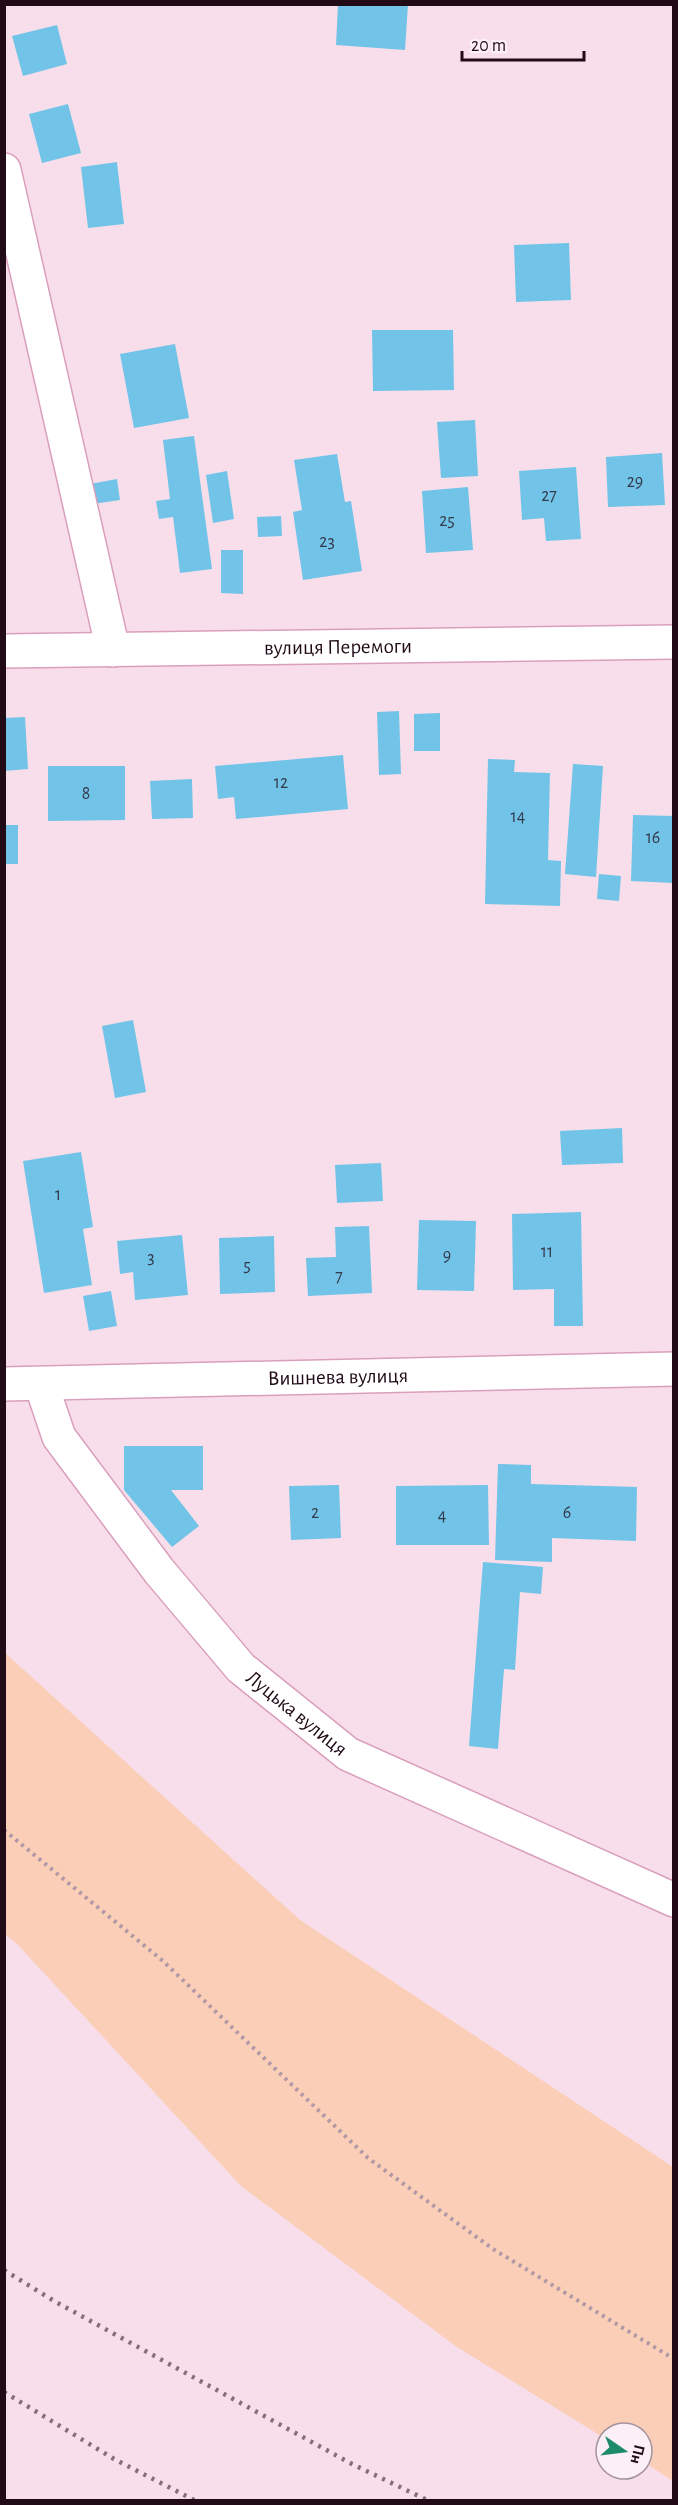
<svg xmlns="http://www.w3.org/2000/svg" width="678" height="2505" viewBox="0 0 678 2505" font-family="'Alegreya Sans',sans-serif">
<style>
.green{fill:#fbceb8}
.building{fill:#71c4e8}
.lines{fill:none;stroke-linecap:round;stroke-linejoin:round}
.minor-casing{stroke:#da9fbd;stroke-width:36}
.path{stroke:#b098a4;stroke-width:4;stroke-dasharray:3 4.5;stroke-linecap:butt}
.minor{stroke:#fff;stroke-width:33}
.rail{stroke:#856e7a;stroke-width:4.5;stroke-dasharray:3 6;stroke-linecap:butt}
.labels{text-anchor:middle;stroke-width:4.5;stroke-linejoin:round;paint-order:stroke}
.number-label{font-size:18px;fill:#34394b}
.street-label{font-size:21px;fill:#200b17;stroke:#fceff5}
</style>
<rect width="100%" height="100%" fill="#f7deea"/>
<polygon class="green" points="4,1652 300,1920 673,2167 673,2481 642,2461 642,2433 606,2433 606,2439 457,2347 241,2186 17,1944 5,1934"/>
<g class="building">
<polygon points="338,4 408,4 405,50 336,45"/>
<polygon points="57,25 67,64 23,76 12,36"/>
<polygon points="68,104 81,153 42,163 29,114"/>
<polygon points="117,162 124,224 88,228 81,167"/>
<polygon points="569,243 571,300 516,302 514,245"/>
<polygon points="372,330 453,330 454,390 373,391"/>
<polygon points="175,344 189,418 134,428 120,354"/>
<polygon points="475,420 478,476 441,478 437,422"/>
<polygon points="194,436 212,569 180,573 173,517 159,519 156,501 170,499 163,440"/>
<polygon points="662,453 665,505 608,507 606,457"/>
<polygon points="337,454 345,502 351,501 362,571 303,580 293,512 302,510 294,460"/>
<polygon points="576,467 581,539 546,541 544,518 522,520 519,471"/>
<polygon points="227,471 234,519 213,523 206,475"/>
<polygon points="117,479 120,500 93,504 90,484"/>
<polygon points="468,487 473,550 426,553 422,491"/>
<polygon points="281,516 282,536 258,537 257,517"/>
<polygon points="221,550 243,550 243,594 221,593"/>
<polygon points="399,711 401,774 379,775 377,712"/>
<polygon points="440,713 440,751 414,751 414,714"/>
<polygon points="25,717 28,769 4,771 4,718"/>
<polygon points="343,755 348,809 236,819 234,797 218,799 215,766"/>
<polygon points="488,759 515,760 514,772 550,773 548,860 561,861 560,906 485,904"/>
<polygon points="573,764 603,766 596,877 565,874"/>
<polygon points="48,766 125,766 125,820 48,821"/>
<polygon points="192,779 193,818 152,819 150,781"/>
<polygon points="633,815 674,816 673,883 631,881"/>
<rect x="4" y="825" width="14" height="39"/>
<polygon points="599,874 621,876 619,901 597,899"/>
<polygon points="133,1020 146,1092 115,1098 102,1026"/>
<polygon points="622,1128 623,1163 562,1165 560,1131"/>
<polygon points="81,1152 93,1227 83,1229 92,1285 44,1293 23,1161"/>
<polygon points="381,1163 383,1201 337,1203 335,1165"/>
<polygon points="581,1212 583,1326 554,1326 554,1289 513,1290 512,1214"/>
<polygon points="419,1220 476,1221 474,1291 417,1290"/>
<polygon points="369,1226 372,1293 308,1296 306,1258 336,1257 335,1227"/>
<polygon points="182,1235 188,1295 135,1300 133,1272 120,1274 117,1241"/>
<polygon points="274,1236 275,1292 220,1294 219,1238"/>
<polygon points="111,1291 117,1326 89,1331 83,1296"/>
<polygon points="124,1446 203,1446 203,1490 171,1490 199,1526 172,1547 124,1490"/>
<polygon points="498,1464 531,1465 531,1484 637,1487 636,1541 552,1538 552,1562 495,1560"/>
<polygon points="339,1485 341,1538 291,1540 289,1486"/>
<polygon points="488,1485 489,1545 396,1545 396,1486"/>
<polygon points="483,1562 543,1567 541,1594 520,1592 515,1670 504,1669 498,1749 469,1746"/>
</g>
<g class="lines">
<defs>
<g id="minor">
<polyline points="4,170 113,650"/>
<path id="s1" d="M4,651L674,642"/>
<path id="s2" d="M4,1384L674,1369"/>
<path id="s3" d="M41,1384L59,1437L159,1571L241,1668L348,1754L674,1900"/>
</g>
</defs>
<use href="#minor" class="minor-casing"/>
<polyline class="path" points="4,1830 163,1961 368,2158 493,2249 674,2359"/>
<use href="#minor" class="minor"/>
<g class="rail">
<polyline points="4,2270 54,2301 352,2464 427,2500"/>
<polyline points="4,2392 114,2459 194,2500"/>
</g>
</g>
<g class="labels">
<g class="number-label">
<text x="635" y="487">29</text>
<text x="549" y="501">27</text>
<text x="447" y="526">25</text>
<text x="327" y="547">23</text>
<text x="281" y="788">12</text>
<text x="86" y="799">8</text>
<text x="518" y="822">14</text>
<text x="653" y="843">16</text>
<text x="58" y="1200">1</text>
<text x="547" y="1257">11</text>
<text x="447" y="1261">9</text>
<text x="151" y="1263">3</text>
<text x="247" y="1271">5</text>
<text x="339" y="1282">7</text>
<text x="315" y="1518">2</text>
<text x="567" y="1518">6</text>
<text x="442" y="1521">4</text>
</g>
<g class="street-label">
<text dy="7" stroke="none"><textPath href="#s1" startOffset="334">вулиця Перемоги</textPath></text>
<text dy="7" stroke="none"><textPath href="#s2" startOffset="334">Вишнева вулиця</textPath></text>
<text dy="7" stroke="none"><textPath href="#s3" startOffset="422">Луцька вулиця</textPath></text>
</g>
</g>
<rect width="678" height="2505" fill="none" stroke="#200b17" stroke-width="12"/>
<g transform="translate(624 2451) rotate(104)"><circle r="28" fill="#fceff5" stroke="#a4949c" stroke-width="1.5"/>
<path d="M0-4.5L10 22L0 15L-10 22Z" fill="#1c8b6a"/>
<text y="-9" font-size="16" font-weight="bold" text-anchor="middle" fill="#200b17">Пн</text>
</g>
<path d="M462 51v9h122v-9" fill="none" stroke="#200b17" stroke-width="3"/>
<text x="471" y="51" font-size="18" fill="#200b17" stroke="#fceff5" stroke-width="4.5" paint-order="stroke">20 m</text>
</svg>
